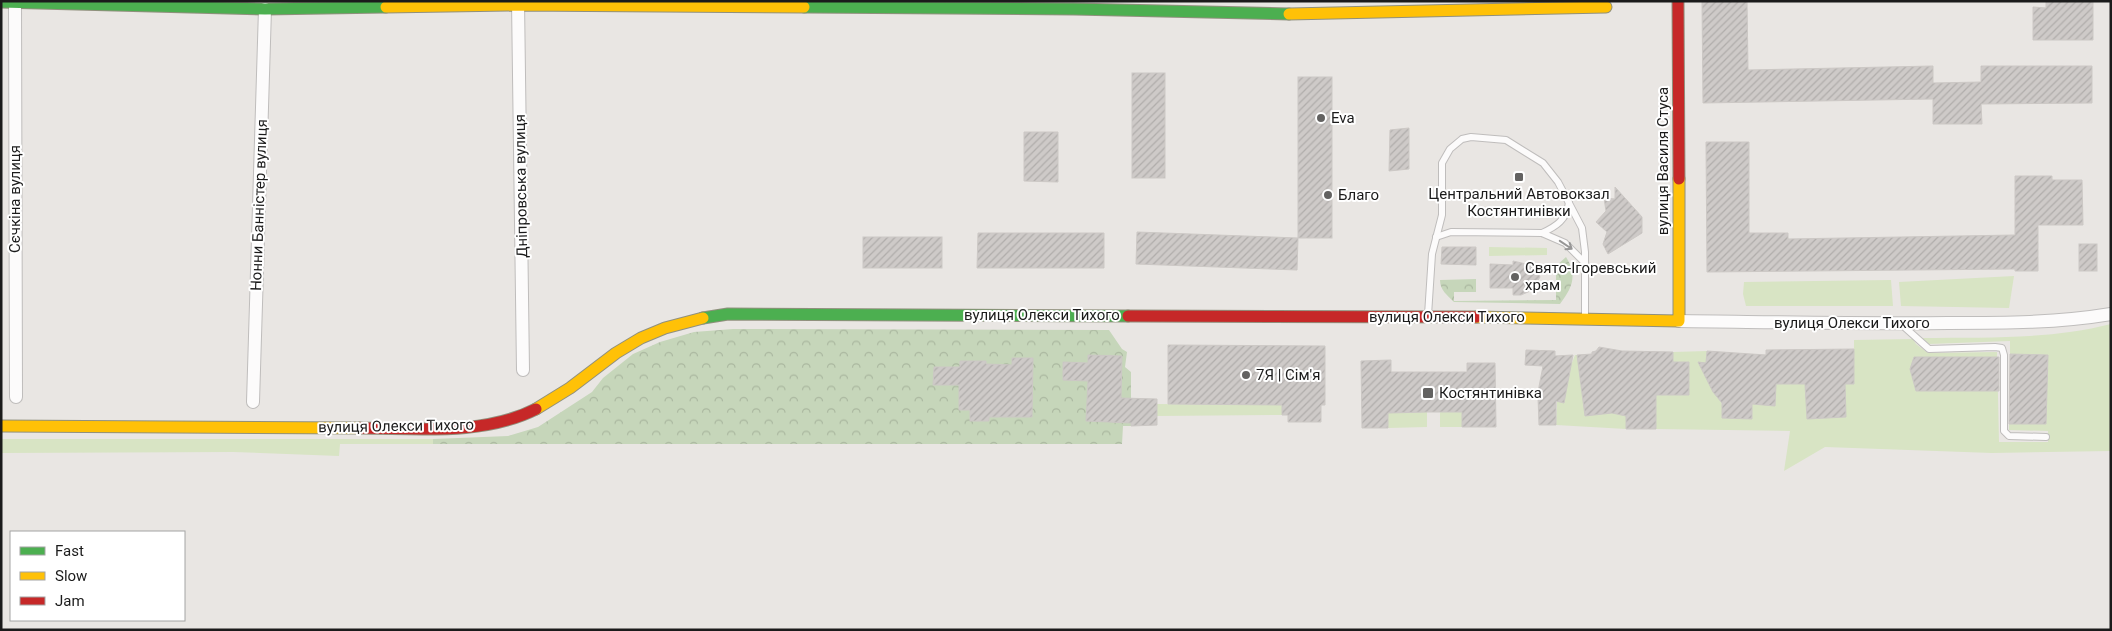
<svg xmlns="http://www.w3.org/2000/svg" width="2112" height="631" viewBox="0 0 2112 631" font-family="Roboto,sans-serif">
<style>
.grass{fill:#d8e4c4;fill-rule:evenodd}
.forest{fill:url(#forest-crowns)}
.building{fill:url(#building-hatch);stroke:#ccc8c5}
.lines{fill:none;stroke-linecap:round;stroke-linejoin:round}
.lane-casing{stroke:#bfbdbc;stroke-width:8}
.street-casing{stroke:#bfbdbc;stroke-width:14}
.fast-casing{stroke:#90907d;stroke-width:13}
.slow-casing{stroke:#90907d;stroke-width:13}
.jam-casing{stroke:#90907d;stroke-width:13}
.lane{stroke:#fcfbfb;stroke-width:6}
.street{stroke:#fcfbfb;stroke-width:12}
.fast{stroke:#4caf50;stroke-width:11}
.slow{stroke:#ffc107;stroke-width:11}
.jam{stroke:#c62828;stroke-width:11}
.oneway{stroke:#979696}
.poi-dot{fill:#636261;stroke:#fff;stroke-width:2}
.labels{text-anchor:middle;stroke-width:4;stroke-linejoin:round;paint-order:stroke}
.poi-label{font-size:15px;fill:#1b1b1b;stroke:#fff;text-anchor:start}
.street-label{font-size:15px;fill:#1b1b1b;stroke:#fff}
</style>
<defs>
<pattern id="forest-crowns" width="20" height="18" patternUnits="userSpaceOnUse" patternTransform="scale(1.25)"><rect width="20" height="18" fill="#c6d6ba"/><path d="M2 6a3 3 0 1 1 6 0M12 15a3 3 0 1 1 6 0" fill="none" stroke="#aab79f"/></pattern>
<pattern id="building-hatch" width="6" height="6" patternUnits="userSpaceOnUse" patternTransform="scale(1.25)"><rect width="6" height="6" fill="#cecac8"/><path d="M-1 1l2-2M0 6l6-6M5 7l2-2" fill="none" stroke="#b0adab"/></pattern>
</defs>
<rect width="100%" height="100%" fill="#e9e6e3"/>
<g class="grass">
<polygon points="1489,247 1547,248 1547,255 1489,256"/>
<polygon points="2014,276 2009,308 1901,306 1899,282"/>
<polygon points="1891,280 1893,306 1746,306 1743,294 1744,282"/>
<path d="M2111,324V451L1992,453L1825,447L1784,471L1790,431L1656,429V395H1689L1673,362V352L1707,351L1706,370H1709C1708,391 1714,387 1721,402C1723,406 1722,414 1722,418L1751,419L1752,404L1775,405V384H1854V340L1913,339L1916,344L1928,353L1997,352L1999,442H2048V431L2009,430V424H2046L2048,355L2010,354V341L1929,344L1922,338C1985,337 2049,340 2111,324ZM1914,357H1992V391H1916L1910,369ZM1845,401L1846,417L1807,419Z"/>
<polygon points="1575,355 1592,355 1580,377 1585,416 1616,412 1626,416 1626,429 1556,425 1557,401"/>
<polygon points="1154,404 1321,405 1282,408 1282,415 1157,416 1157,407"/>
<polygon points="1427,412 1427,427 1388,428 1388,413"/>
<rect x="1440" y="412" width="22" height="15"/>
<polygon points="1,439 433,439 433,444 340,444 339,456 233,452 1,453"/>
</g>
<g class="forest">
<path d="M1566,257C1578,276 1572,288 1560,304L1454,302C1447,295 1440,290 1440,280L1476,279V292H1454V301L1556,300V266Z"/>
<polygon points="733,329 1109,330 1122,349 1127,352 1125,367 1131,372 1131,426 1123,426 1122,444 433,444 433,439 508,436 538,427 592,392 603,378 633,354 660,342 694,332"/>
</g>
<g class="building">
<polygon points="1702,1 1747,1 1748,70 1933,66 1933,83 1981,82 1981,66 2092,66 2092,103 1981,104 1982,124 1933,124 1933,99 1703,103"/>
<polygon points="2046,1 2093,1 2093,40 2033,40 2033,7 2046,8"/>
<rect x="1132" y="73" width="33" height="105"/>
<rect x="1298" y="77" width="34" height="161"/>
<polygon points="1409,128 1409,169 1389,171 1390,130"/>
<polygon points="1024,132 1058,132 1058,182 1024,181"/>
<polygon points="1706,142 1749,142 1749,233 1788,233 1788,239 2015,235 2015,176 2052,176 2052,180 2082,180 2083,225 2038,225 2038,271 2015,271 2015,269 1707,272"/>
<polygon points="1615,187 1642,217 1642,233 1608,254 1603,244 1607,232 1596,222 1606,211 1604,198 1615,199"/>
<polygon points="1137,232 1298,238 1297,270 1136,264"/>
<polygon points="978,233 1104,233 1104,268 977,268"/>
<rect x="863" y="237" width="79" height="31"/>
<rect x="2079" y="244" width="18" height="27"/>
<polygon points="1442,247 1476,247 1476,265 1441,264"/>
<polygon points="1513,261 1535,266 1540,277 1535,285 1535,289 1521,295 1513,295 1513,288 1490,288 1490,264 1513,265"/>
<polygon points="1168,345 1325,346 1325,405 1321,405 1321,422 1288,422 1288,415 1282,415 1282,405 1168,404"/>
<polygon points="1599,347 1622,351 1673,352 1673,362 1689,362 1689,395 1656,395 1656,429 1626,429 1626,416 1612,413 1585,416 1577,355 1592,354 1592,352 1596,351"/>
<polygon points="1854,349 1854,384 1845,384 1846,417 1807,419 1805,384 1776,384 1775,406 1752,404 1752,419 1722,418 1722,403 1713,392 1698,362 1706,363 1707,351 1766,355 1766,350"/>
<polygon points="1526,350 1555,351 1555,356 1573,355 1564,403 1556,401 1556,425 1539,425 1538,397 1537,397 1543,366 1525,365"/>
<polygon points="2010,354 2048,355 2046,424 2009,424"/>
<polygon points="1088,355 1122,356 1121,398 1157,399 1157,425 1131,426 1131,423 1086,421 1088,381 1063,380 1063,362 1088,363"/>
<polygon points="1914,357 1999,357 1999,391 1916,391 1910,369"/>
<polygon points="1012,358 1033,358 1032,417 989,417 989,421 970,421 970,410 959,410 959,385 933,385 934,367 960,367 960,361 986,361 986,364 1012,365"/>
<polygon points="1391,360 1391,372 1467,372 1467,363 1495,363 1496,427 1462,427 1462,412 1427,412 1388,413 1388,428 1362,428 1361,361"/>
</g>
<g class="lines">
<defs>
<g id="lane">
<path d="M1542,233C1557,226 1566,220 1569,203"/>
<polyline points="1436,237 1451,232 1542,233 1565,243 1585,263"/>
<polyline points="1428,315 1432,254 1442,215 1442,163 1450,149 1462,139 1471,137 1506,140 1543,163 1558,182 1582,228 1585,252 1585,318"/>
<polyline points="1901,324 1929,349 1995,347 2002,348 2004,355 2004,431 2009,436 2046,437"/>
</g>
<g id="street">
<polyline points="15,1 16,397"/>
<polyline points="518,1 523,370"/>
<path d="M1679,321C1769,322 1858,324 1948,323C2003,323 2057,323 2111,314"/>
<polyline points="253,402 265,9"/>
</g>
<g id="fast">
<polyline points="1,2 265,9 386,7"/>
<polyline points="804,7 1074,9 1289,14"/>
<polyline points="703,318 728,314 1128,316"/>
</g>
<g id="slow">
<polyline points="386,7 518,5 804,7"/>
<polyline points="1289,14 1606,7"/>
<polyline points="1476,317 1679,321 1679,179"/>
<polyline points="536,409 570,388 616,353 641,338 665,328 703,318"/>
<polyline points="1,426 359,428"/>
</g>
<g id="jam">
<polyline points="1678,1 1679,179"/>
<polyline points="1128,316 1476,317"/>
<path d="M359,428C416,428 483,436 536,409"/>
</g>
</defs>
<use href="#lane" class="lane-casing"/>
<use href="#street" class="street-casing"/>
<use href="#fast" class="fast-casing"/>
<use href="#slow" class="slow-casing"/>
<use href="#jam" class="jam-casing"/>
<use href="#lane" class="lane"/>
<use href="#street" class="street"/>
<use href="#fast" class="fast"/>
<use href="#slow" class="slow"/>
<use href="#jam" class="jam"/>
</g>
<defs><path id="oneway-shaft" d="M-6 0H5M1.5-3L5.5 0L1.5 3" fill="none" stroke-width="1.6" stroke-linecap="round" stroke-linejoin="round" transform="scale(1.25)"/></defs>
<use class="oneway" href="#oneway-shaft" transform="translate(1566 245) rotate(34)"/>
<g class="poi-dot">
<circle cx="1321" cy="118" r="5"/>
<rect x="1514" y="172" width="10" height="10" rx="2.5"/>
<circle cx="1328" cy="195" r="5"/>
<circle cx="1515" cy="277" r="5"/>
<circle cx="1246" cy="375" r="5"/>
<rect x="1422" y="387" width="12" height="12" rx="2.5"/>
</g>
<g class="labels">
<g class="poi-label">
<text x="1331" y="123">Eva</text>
<text x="1519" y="199" text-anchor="middle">Центральний Автовокзал<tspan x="1519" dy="17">Костянтинівки</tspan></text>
<text x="1338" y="200">Благо</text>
<text x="1525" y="273">Свято-Ігоревський<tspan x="1525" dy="17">храм</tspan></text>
<text x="1256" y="380">7Я | Сім'я</text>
<text x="1439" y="398">Костянтинівка</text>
</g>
<g class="street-label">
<text transform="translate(1663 161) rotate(-90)" y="5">вулиця Василя Стуса</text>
<text transform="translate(521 186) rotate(-91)" y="5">Дніпровська вулиця</text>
<text transform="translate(15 199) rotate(-90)" y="5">Сєчкіна вулиця</text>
<text transform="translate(259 205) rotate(-88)" y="5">Нонни Банністер вулиця</text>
<text x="1042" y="320">вулиця Олекси Тихого</text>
<text x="1447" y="322">вулиця Олекси Тихого</text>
<text x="1852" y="328">вулиця Олекси Тихого</text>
<text transform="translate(396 426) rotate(-1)" y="5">вулиця Олекси Тихого</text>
</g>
</g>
<rect width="2112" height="631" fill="none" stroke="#1b1b1b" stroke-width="5"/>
<rect x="10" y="531" width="175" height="90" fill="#ffffff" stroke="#a4a4a4"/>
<rect x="20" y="547" width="25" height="8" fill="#4caf50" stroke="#a4a4a4"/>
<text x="55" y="556" font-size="15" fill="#1b1b1b">Fast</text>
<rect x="20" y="572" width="25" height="8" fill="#ffc107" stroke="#a4a4a4"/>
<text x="55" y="581" font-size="15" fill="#1b1b1b">Slow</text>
<rect x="20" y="597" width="25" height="8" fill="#c62828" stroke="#a4a4a4"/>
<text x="55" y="606" font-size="15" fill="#1b1b1b">Jam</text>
</svg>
